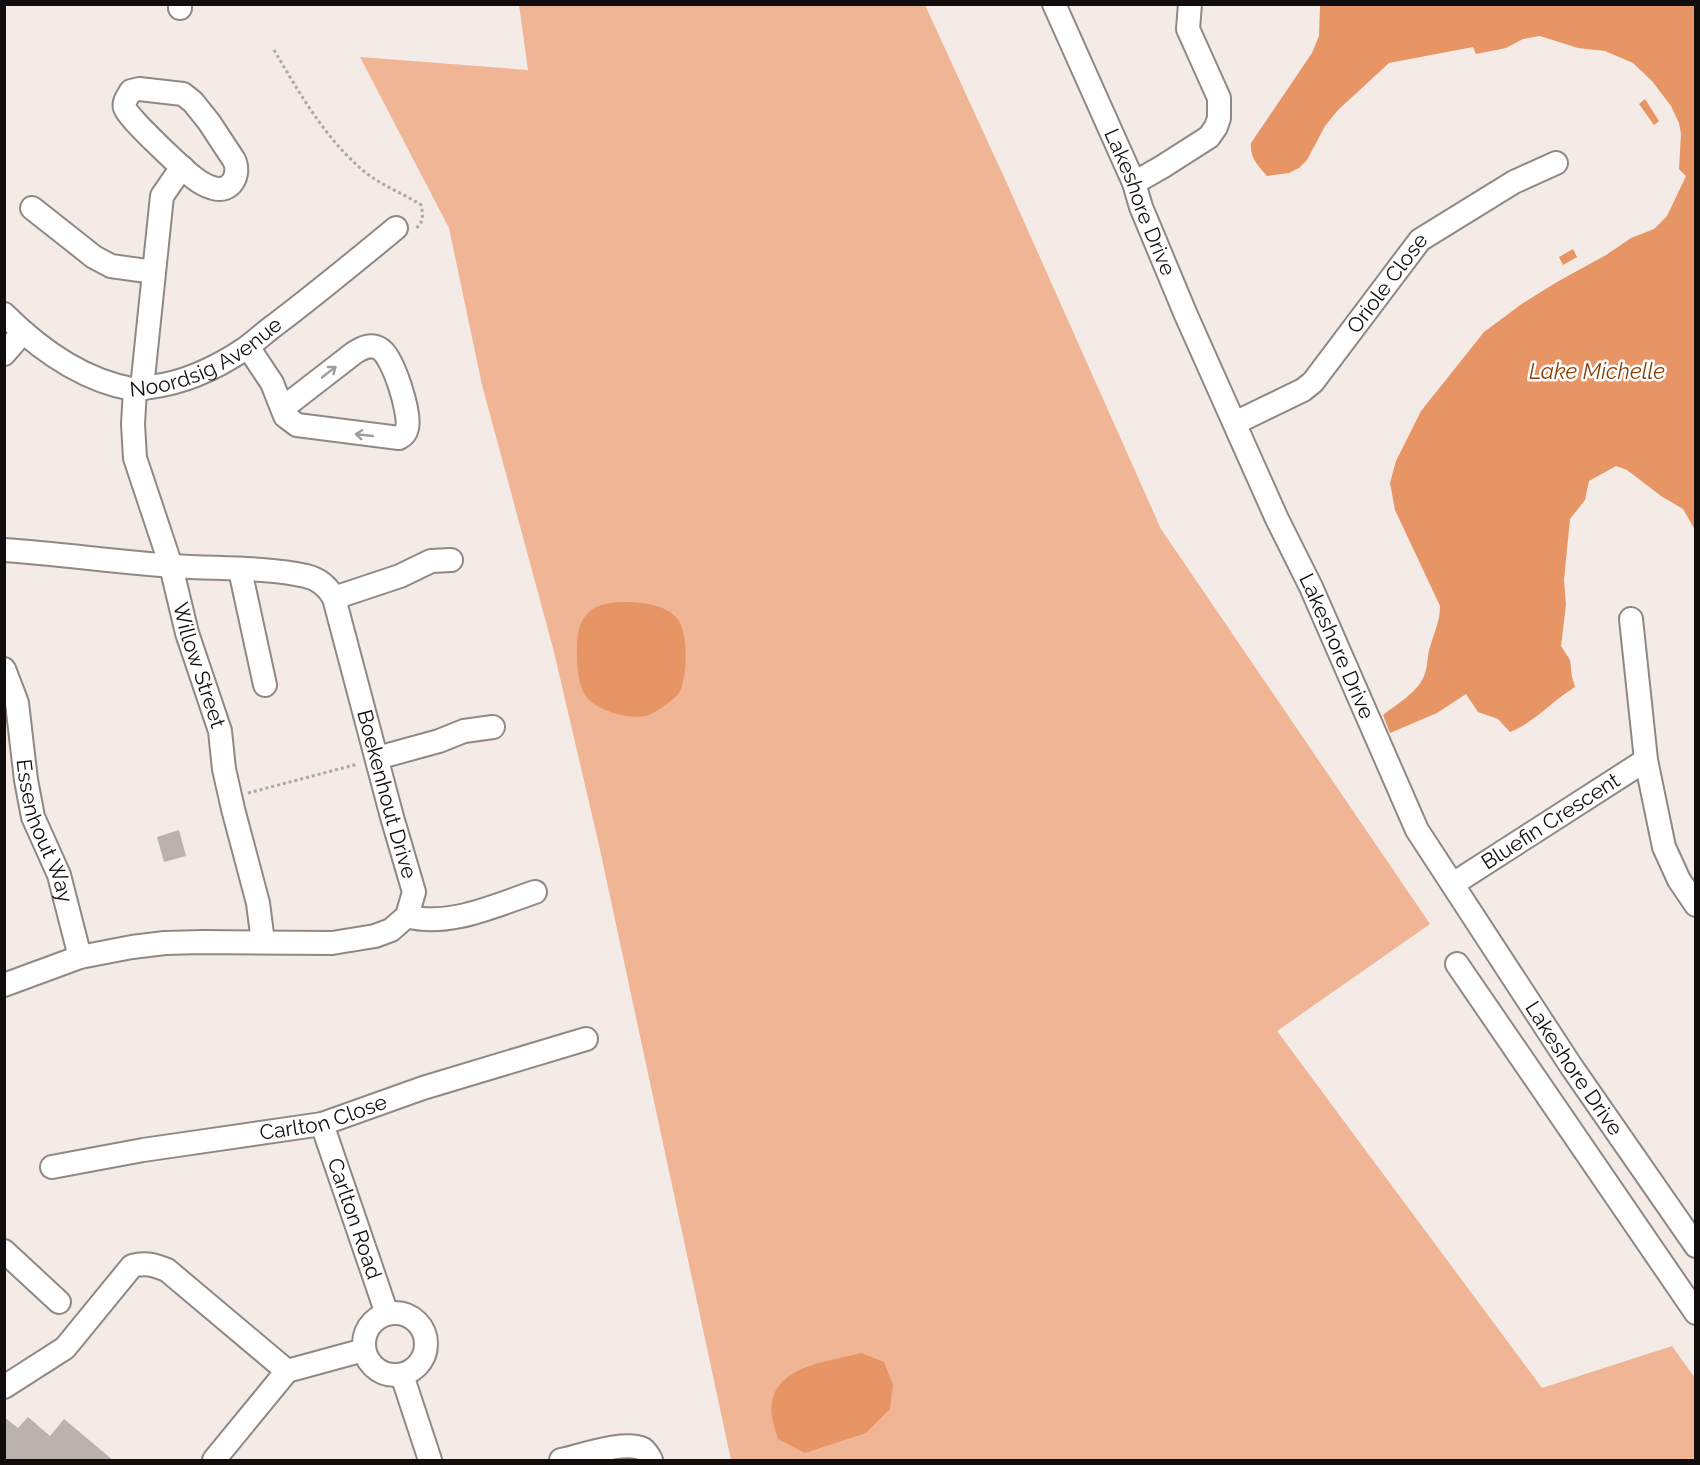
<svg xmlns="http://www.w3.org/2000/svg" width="1700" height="1465" viewBox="0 0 1700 1465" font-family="Raleway,sans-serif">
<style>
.green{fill:#f0b594}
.water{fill:#e79564}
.building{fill:#bab2ad}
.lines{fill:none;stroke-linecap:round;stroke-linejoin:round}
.minor-casing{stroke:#908884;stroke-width:26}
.path{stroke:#aea7a3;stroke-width:3;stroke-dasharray:3 3;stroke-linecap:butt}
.minor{stroke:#fff;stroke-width:22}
.oneway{stroke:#9f9e9e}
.labels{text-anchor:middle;stroke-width:5;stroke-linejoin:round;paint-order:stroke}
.street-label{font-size:21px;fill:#100d0c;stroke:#fff}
.water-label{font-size:22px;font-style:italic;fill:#893f03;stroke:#fff}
</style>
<rect width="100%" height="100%" fill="#f4ebe6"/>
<polygon class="green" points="519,5 925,5 1009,188 1161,529 1430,924 1277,1031 1542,1388 1672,1346 1695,1378 1695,1460 731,1460 599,845 554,652 482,385 449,228 360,57 528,70"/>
<g class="water">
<path d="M1320,5H1695V530L1683,509L1661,496L1627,470L1616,466L1589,481L1585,500L1570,519L1564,580L1566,605L1561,646L1570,660L1572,677L1575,687C1552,701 1535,722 1510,732L1498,719L1478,712L1466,694L1437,713L1390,733L1383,715C1397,704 1417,693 1424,676C1428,667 1427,656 1430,647C1434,633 1440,621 1440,606L1395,510L1390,483L1396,461L1421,411L1484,332L1523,303L1557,282L1606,255L1631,238L1654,229L1667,216L1686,176L1679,169L1681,134L1679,123L1671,106L1652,81L1633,63L1605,51L1578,48L1540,36L1523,39L1506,48L1476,54L1473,47L1389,63L1338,110L1325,126L1307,160L1299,168L1289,173L1267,176C1258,165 1250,159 1251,143L1312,53L1319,36Z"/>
<polygon points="1645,99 1659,121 1654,125 1639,104"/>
<polygon points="1573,249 1577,257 1563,265 1559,257"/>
<path d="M630,602C646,603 664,605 676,617C689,630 688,678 679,693C674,700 654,714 646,716C626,720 589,709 582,689C578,678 577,665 577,653C577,639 577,625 587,614C598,602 616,602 630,602Z"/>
<path d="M861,1353L884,1362L893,1385L890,1409L866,1433L805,1453L778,1439C776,1432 773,1424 772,1417C766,1366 824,1363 861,1353Z"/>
</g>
<g class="building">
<polygon points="179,830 186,856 164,862 157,837"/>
<polygon points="4,1417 18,1428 28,1417 50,1436 64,1419 114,1461 4,1461"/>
</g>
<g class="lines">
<defs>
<g id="minor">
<path id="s1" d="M1054,4L1134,183L1141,207L1186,315L1277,519L1311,587L1417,830L1571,1066L1696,1246"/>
<polyline points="180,8 180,4"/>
<path d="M139,89L183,94L193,102L209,122L234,160C241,174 231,194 213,188C206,186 199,182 193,177C183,169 126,116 125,108C123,102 128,96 131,91Z"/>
<polyline points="1134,183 1162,167 1209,137 1216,127 1219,118 1219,98 1188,29 1190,4"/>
<polyline points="32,208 94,257 111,266 154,272"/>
<path id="s2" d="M4,314C39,349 82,380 132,389C138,390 144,388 150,387C184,383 218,367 246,348C256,341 265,332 275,325C316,294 356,261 396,228"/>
<path d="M248,347L272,383L285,416L297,425L399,438C403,436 406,433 407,428C411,414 393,356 380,349C371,343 362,348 354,353L283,408"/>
<polyline points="4,354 23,332"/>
<polyline points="142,388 162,196 182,167"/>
<path id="s3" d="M135,390L133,424L135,458L171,566L187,633L220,731L224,769L233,809L258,903L263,942"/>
<path id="s4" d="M1235,423L1303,390L1313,382L1420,240L1514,182L1556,163"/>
<path id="s5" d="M4,550C61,554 117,562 174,566C215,569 266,567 306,576C319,579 328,587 334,598L392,817L414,892L407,916L391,930L375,936L332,943L203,942L165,943L132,947L80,957L4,985"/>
<polyline points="240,570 265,685"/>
<polyline points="334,598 400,576 431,561 451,560"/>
<polyline points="1631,619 1646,760 1664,847 1679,880 1696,905"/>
<path id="s6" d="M4,669L17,703L26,780L33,817L59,875L80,957"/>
<polyline points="377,758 439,741 464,731 493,727"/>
<path id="s7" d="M1453,884L1646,760"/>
<path d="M407,916C448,928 496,905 535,892"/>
<polyline points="1457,964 1696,1313"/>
<path id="s8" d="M322,1124L387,1314"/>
<path id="s9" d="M52,1167L143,1150L322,1124L423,1088L586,1039"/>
<polyline points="4,1251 59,1302"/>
<circle cx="395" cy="1344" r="31"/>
<polyline points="402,1375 430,1460"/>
<path d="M4,1387L65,1348L132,1266C146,1262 154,1265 167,1270L287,1371"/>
<polyline points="214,1460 287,1371 364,1350"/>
<path d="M561,1460C580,1456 625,1440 643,1449C647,1452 649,1456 651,1460"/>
</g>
</defs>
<use href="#minor" class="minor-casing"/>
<g class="path">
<path d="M274,50C300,94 326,140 365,172C382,186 403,193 421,205C423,214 424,223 416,228"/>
<polyline points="248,793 358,764"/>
</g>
<use href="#minor" class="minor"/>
</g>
<defs><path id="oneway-shaft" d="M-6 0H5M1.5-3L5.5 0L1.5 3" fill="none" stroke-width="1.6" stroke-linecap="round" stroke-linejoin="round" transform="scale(1.5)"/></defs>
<g class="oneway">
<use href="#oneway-shaft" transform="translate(329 372) rotate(-38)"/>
<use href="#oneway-shaft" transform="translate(364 435) rotate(-174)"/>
</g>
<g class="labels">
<g class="street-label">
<text dy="7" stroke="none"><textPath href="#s1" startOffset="216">Lakeshore Drive</textPath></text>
<text dy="7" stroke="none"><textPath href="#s4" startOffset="212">Oriole Close</textPath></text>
<text dy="7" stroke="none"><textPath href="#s2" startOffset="232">Noordsig Avenue</textPath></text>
<text dy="7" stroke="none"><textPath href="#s1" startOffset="702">Lakeshore Drive</textPath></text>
<text dy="7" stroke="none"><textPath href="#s3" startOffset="285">Willow Street</textPath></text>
<text dy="7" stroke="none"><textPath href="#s5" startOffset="543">Boekenhout Drive</textPath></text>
<text dy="7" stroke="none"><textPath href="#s7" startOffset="116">Bluefin Crescent</textPath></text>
<text dy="7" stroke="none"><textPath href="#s6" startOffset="168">Essenhout Way</textPath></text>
<text dy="7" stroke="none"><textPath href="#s1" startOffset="1188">Lakeshore Drive</textPath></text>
<text dy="7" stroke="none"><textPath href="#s9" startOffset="276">Carlton Close</textPath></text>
<text dy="7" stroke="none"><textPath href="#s8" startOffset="100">Carlton Road</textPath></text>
</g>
<g class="water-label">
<text x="1597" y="379">Lake Michelle</text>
</g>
</g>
<rect width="1700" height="1465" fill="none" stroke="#100d0c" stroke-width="12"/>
</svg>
